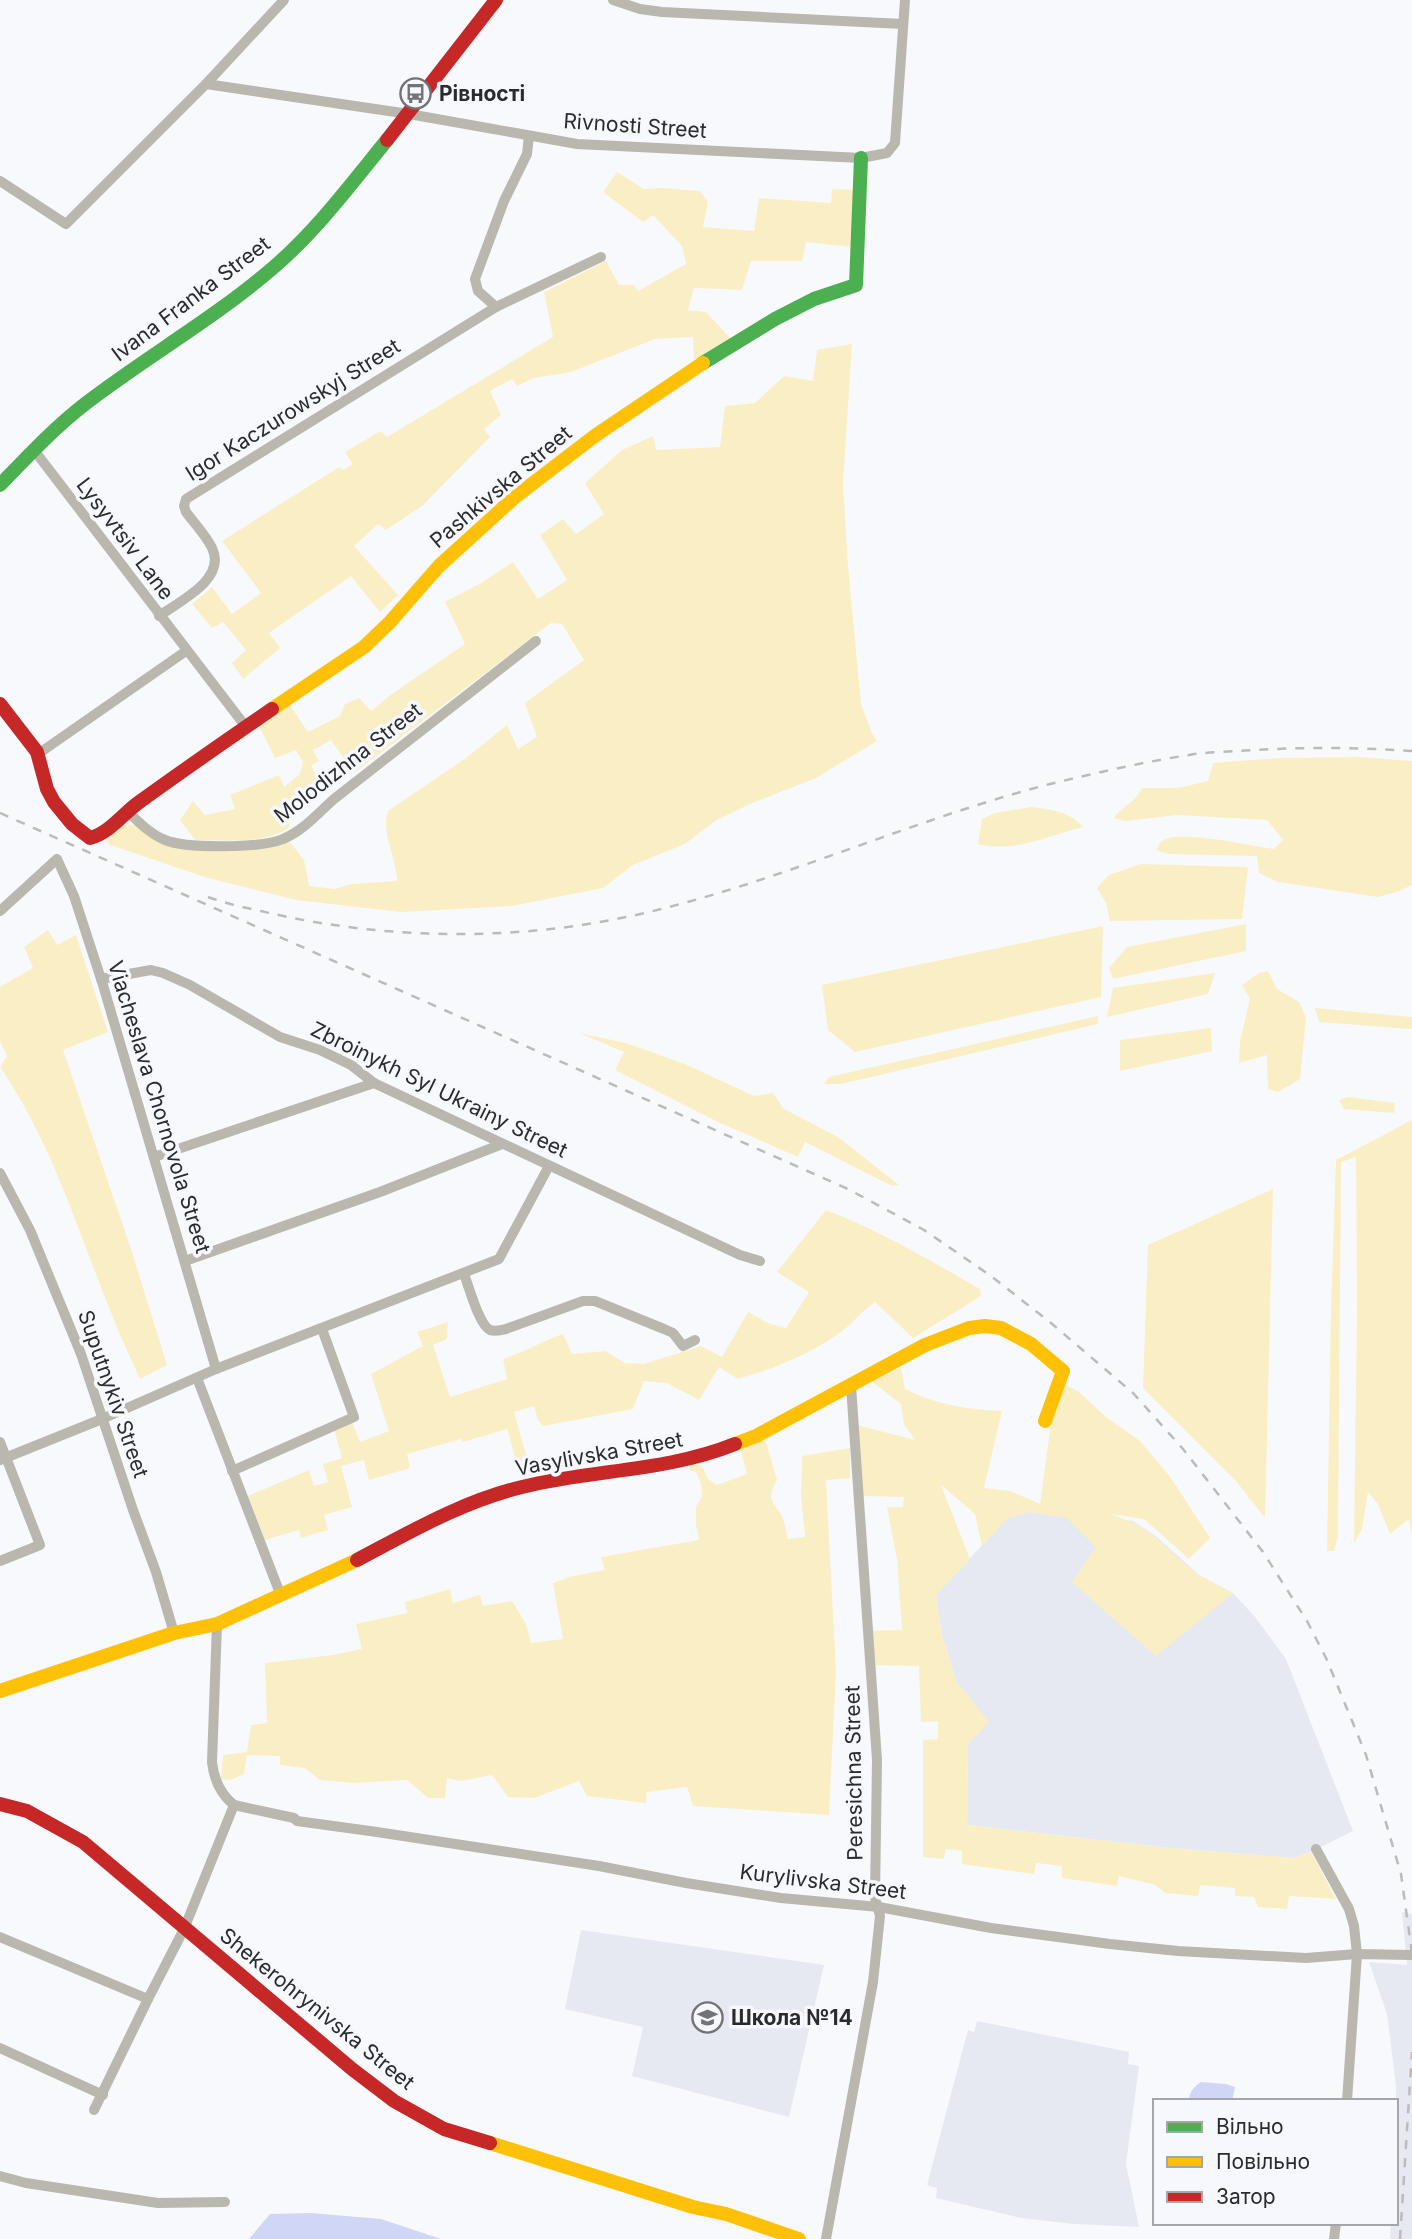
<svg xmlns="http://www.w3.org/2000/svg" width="1412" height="2239" viewBox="0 0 1412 2239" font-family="Inter,sans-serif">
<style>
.built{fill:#e6e9f2}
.green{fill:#faefc4}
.water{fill:#d0d6f6}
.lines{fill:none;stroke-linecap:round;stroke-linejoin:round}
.street{stroke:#b9b7ae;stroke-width:10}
.fast{stroke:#4caf50;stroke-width:14}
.slow{stroke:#ffc107;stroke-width:14}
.jam{stroke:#c62828;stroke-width:14}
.rail{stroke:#bcbbb9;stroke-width:2.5;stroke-dasharray:9 9;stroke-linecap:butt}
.labels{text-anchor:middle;stroke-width:7;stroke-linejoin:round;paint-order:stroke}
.poi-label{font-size:21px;font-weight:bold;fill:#2a2b2e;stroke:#f7f8fe;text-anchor:start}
.street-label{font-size:21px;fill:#2a2b2e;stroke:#f7f8fe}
</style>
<rect width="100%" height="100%" fill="#f8f9fd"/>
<g class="built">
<polygon points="1020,1504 1058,1512 1133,1521 1157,1537 1199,1575 1233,1593 1255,1617 1286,1659 1353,1831 1311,1852 1294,1858 1170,1848 967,1825 968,1744 988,1722 956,1681 941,1632 936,1595"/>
<polygon points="1402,1912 1412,1914 1412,2239 1390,2239 1391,2223 1396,2223 1396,2086 1387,2014 1369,1962 1407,1965"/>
<polygon points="581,1930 824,1965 789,2117 632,2076 643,2027 565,2009"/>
<polygon points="977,2021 1129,2052 1128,2064 1139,2066 1126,2164 1139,2227 1074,2224 1021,2218 936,2198 937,2188 927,2185 968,2030 974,2032"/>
</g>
<g class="green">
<polygon points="617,172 644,189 662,188 700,191 708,202 703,227 754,231 759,198 831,203 832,189 855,190 852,247 806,242 802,261 751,261 742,290 694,288 688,310 706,312 731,339 694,365 693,337 655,339 571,372 534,378 517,386 512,379 490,391 501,415 484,429 490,437 422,506 386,530 378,524 354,546 398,595 380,612 351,576 269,633 280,648 243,679 232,663 246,650 223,622 212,628 192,604 212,587 232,614 261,593 222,541 339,467 343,470 353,464 345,452 381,431 387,437 553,337 544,292 606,261 619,285 634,285 638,291 686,264 682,246 653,215 643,222 603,192"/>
<path d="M852,344L843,483L848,566L861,704L872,733L877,741L816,778L750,804L715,821L685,844L633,865L603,888L512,906L401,912L296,900L208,878L110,845L106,840L112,830L122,824L134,825L160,843L255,849L290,842L304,860L309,886L335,889L351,884L397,881C396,856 381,834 388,811L466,758L507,725L518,749L537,737L525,703L584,660L562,624L551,623L354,773L331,740L313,750L319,761L311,766L325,789L288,822L290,827C265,845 224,840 195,840L180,820L193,801L205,815L235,809L230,795L279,775L284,787L300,774L303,762L296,750L275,758L259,726L289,704L308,732L340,716L345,704L359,698L371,711L389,696L465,644L445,602L481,583L513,562L538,599L567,580L540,535L563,519L576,534L604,514L585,483L622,450L653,436L656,450L720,447L725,406L755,403L784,376L813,381L817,350Z"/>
<path d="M1280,758L1359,757L1412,761V885L1397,892L1378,897L1278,882L1259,873L1257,856L1169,854L1156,850C1158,847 1159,843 1162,841C1177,829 1253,846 1274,849L1283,840L1267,820L1177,815L1126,821L1114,818C1124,804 1134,804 1142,788H1178L1208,781L1213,763Z"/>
<path d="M1032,807C1051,810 1070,811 1083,827C1048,836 1014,853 978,844L982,819L995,813Z"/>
<polygon points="1141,864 1248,867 1242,919 1110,921 1106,903 1097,888 1109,875"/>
<polygon points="1246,924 1246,951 1113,979 1109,968 1127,947"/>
<polygon points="1103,926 1101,997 855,1052 828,1030 822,985"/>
<path d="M48,930L57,945L76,935L108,1032L63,1050L131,1249L167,1365L140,1379C130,1356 119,1334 110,1310C77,1228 51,1141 0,1067L7,1056L0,1041V987L33,968L24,947Z"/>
<polygon points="1268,971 1277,989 1299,1002 1306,1017 1300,1079 1278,1092 1268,1089 1267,1055 1239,1063 1240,1041 1250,999 1242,985 1259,973"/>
<polygon points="1215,973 1208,994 1107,1017 1113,988"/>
<polygon points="1315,1008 1412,1017 1412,1029 1319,1022"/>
<polygon points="1098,1016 1098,1024 841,1084 824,1084 829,1077"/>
<polygon points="1211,1028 1212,1051 1120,1071 1120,1040"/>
<polygon points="579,1033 626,1043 685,1064 754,1096 773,1093 784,1109 838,1137 899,1185 892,1186 805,1142 798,1157 716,1121 615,1070 624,1052"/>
<polygon points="1348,1097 1395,1103 1394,1113 1344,1109 1339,1100"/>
<polygon points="1412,1120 1412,1536 1409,1519 1390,1534 1378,1504 1368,1492 1362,1529 1354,1543 1357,1310 1356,1157 1341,1162 1338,1536 1334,1551 1327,1551 1331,1309 1336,1160"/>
<polygon points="1273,1189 1265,1518 1236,1481 1143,1388 1148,1245"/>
<path d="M826,1210C880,1231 930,1260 980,1289L981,1296L913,1338L875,1302C864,1310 856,1319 846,1328C816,1352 774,1369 738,1379L719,1367L699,1400L667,1383L644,1381L633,1409L543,1426L538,1420L534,1406L514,1412L529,1465L518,1468L507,1429L463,1442L461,1439L407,1454L410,1468L369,1480L364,1460L341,1466L352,1507L324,1515L328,1530L301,1538L299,1530L265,1540L248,1496L309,1470L314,1486L328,1482L323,1464L342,1458L334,1429L352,1422L360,1442L389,1431L371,1374L423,1346L417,1332L448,1322L447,1339L433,1345L450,1397L507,1379L503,1359C525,1352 542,1341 563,1334L572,1354L605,1351L625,1363L644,1364L701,1346L722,1357L748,1312L770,1324L786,1328L809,1292L777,1272Z"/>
<path d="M901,1368L905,1389C938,1405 965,1409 1002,1411L984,1488L1010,1491L1040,1504L1051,1423L1064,1384L1078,1391L1106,1417L1140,1441L1171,1478L1210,1538L1189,1559L1144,1519L1110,1514C1156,1528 1164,1550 1199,1575C1210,1582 1222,1587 1233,1593L1156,1656L1072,1582L1096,1547L1067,1518L1030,1512L1007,1519L982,1546L975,1514L941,1485L970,1559L936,1595L941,1632L956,1681L989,1722L968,1744L967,1825L1170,1848L1294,1858L1311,1852L1336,1899L1289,1896L1287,1909L1258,1907L1254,1897L1235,1896V1888L1200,1885L1198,1896L1165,1893L1155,1885L1119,1876L1117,1886L1062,1878V1866L1036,1863L1034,1874L962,1864V1851L946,1849L944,1859L923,1857V1740L938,1739V1721L921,1722L919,1666L870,1665L866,1631L902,1630L897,1559L887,1507H903L904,1497L862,1496L857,1425L915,1440L904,1424L901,1404L871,1381Z"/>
<path d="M764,1435L777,1480C766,1499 772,1500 782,1516C785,1523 786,1532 788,1539L805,1537L801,1497L802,1456L850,1448V1478L826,1480L836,1672L829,1815L693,1806L687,1787L647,1792L646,1803L587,1796L579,1781L534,1798L508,1797L492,1775L461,1781L447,1778L445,1798H428L407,1780L352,1783L320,1780L305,1768L280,1765V1756L247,1755L244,1774L231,1780L221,1779L223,1755L247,1752L251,1725L267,1723L265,1663L333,1655L362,1649L356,1624L407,1613L405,1602L450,1589L453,1603L480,1595L483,1606L512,1601L526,1624L531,1643L563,1639L553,1583L573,1576L605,1570L601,1557L699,1540L696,1525V1506C707,1494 701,1484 696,1472L690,1471L689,1467L694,1464L702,1466L708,1479L717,1485L747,1474L740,1448Z"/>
</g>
<g class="water">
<path d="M1201,2082L1226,2084L1235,2087L1232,2101H1189C1189,2092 1194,2087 1201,2082Z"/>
<polygon points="311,2213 381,2219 441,2239 249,2239 270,2214"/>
</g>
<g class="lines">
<g class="street">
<polyline points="613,0 640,9 662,12 903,24"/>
<polyline points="206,84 409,114 577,144 861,158 887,153 895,143 905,0"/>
<polyline points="529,136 527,154 504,201 475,279 478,291 496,307 601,257"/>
<polyline points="0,181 66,224 206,84 284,0"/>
<polyline points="34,450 246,727"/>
<path d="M159,616C180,601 227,579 212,548C206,535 194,523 186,512L184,506L186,499L496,307"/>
<polyline points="38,754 186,651"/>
<path d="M127,811C139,822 150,834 165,840C187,849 262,848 283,839C303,831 318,813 334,799L536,641"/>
<polyline points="0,911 57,859 74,896 103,985 216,1369"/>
<polyline points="101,979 151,970 163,973 190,985 280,1037 320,1050 351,1065 374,1083 740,1255 760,1261"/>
<polyline points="154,1157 374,1083"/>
<polyline points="0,1173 30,1230 81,1354 133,1510 156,1572 174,1633"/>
<polyline points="185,1261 380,1192 502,1144"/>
<path d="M464,1274C469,1287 479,1325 490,1330C495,1332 501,1330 506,1329L583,1301H595L664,1329L673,1333L683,1346L695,1340"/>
<polyline points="197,1378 281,1596"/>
<polyline points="0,1442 40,1545 0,1561"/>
<polyline points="0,1460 102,1419 216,1369 499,1259 549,1166"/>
<polyline points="232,1471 354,1417 322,1329"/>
<polyline points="234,1805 294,1818 297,1821 377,1832 599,1866 686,1883 781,1898 879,1907 991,1928 1110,1944 1178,1951 1306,1958 1357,1954 1412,1955"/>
<polyline points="1316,1849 1349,1909 1354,1926 1357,1954 1347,2101"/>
<polyline points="0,1937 148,1999 94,2110"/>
<path d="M148,1999L184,1929L234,1805C220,1794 214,1780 212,1762L217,1624"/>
<polyline points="0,2048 103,2095"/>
<polyline points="0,2176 26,2183 158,2203 225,2202"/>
<polyline points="826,2239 873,1982 880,1916 875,1898 877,1760 851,1386"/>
<polyline points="1334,2239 1336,2223"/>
</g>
<g class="fast">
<polyline points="703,363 775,319 814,299 856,285 861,158"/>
<path d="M0,485C27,457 54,428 85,404C146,357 215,318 274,267C317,230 351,184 387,140"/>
</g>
<g class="slow">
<polyline points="272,709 364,647 390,622 439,566 515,497 596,435 703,363"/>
<polyline points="735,1444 756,1436 925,1345 969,1328 985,1326 1001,1328 1031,1344 1063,1371 1045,1421"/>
<polyline points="0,1691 174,1633 217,1624 357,1560"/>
<polyline points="490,2143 693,2207 726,2214 799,2239"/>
</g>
<g class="jam">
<polyline points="387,140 496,0"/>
<path d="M0,704L37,752L47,789L54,802L72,824L90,838C108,834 123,814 138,803C182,771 227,740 272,709"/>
<path d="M357,1560C410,1532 463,1501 522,1487C595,1469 665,1472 735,1444"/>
<polyline points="0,1804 27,1811 83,1842 352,2069 394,2101 444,2129 490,2143"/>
</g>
<g class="rail">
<polyline points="0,813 848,1189 924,1230 991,1276 1051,1323 1133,1393 1183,1449 1263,1552 1307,1621 1327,1660 1366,1755 1401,1874 1412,1953"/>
<path d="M208,897C230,905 252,909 274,914C400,942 536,941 661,909C793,876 918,818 1050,784C1096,773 1143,762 1189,755C1206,752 1223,752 1239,751C1296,747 1354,747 1412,751"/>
<polyline points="1400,2239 1412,2052"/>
</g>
</g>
<defs>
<symbol id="bus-ring" viewBox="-11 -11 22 22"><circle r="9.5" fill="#f7f8fe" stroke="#727376" stroke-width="1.5"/><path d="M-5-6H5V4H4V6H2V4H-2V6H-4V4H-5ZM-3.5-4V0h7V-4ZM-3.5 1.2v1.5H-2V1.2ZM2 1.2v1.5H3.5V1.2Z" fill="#727376"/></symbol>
<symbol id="school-ring" viewBox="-11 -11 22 22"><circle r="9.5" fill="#f7f8fe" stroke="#727376" stroke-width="1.5"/><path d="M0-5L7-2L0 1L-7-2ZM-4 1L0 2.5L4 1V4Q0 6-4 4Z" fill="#727376"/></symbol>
</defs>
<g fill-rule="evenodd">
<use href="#bus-ring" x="398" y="76" width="35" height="35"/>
<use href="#school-ring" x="690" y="2000" width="35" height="35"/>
</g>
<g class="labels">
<g class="poi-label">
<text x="439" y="101">Рівності</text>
<text x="731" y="2025">Школа №14</text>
</g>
<g class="street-label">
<text transform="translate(635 126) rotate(4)" y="7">Rivnosti Street</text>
<text transform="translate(191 299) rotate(-37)" y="7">Ivana Franka Street</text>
<text transform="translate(293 410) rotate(-32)" y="7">Igor Kaczurowskyj Street</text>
<text transform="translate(501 487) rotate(-40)" y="7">Pashkivska Street</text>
<text transform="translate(125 539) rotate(53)" y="7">Lysyvtsiv Lane</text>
<text transform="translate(348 763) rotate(-38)" y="7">Molodizhna Street</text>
<text transform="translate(439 1090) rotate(26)" y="7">Zbroinykh Syl Ukrainy Street</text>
<text transform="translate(159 1107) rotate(73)" y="7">Viacheslava Chornovola Street</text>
<text transform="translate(113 1394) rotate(71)" y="7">Suputnykiv Street</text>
<text transform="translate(599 1454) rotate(-10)" y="7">Vasylivska Street</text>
<text transform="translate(854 1773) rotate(-91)" y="7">Peresichna Street</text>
<text transform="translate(823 1882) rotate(7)" y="7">Kurylivska Street</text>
<text transform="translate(317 2009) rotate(39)" y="7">Shekerohrynivska Street</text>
</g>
</g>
<rect x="1153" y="2099" width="245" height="126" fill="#f7f8fe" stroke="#a5a6ab" stroke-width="2"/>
<rect x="1167" y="2122" width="35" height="10" fill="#4caf50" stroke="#a5a6ab" stroke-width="2"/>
<text x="1216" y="2134" font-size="21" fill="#2a2b2e">Вільно</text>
<rect x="1167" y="2157" width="35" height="10" fill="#ffc107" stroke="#a5a6ab" stroke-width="2"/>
<text x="1216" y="2169" font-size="21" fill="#2a2b2e">Повільно</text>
<rect x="1167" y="2192" width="35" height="10" fill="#c62828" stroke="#a5a6ab" stroke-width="2"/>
<text x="1216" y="2204" font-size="21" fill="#2a2b2e">Затор</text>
</svg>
